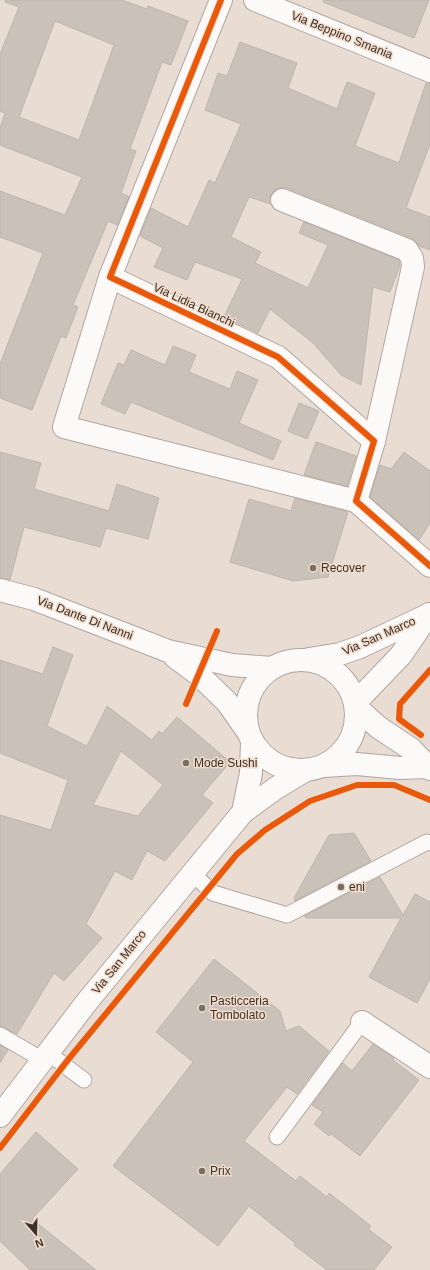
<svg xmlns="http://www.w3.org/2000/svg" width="430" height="1270" viewBox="0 0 430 1270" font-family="Helvetica,sans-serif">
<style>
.building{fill:#cac2b9;stroke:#beb5ad;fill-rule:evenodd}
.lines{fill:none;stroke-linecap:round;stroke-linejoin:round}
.lane-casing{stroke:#b0a69f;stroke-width:17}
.street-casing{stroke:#b0a69f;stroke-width:24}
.secondary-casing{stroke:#b0a69f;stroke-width:24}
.lane{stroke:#fcfaf8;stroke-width:15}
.street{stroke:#fcfaf8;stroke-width:22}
.secondary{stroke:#fcfaf8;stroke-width:22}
.cycleway-casing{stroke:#f2dbca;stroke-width:8}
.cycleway{stroke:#e8590c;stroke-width:6}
.poi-dot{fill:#786e66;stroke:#f2dbca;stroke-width:1.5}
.labels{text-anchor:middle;stroke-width:3;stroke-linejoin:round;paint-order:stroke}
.street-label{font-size:12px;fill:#3b322c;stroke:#f2dbca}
.poi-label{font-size:12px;fill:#3b322c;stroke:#f2dbca;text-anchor:start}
</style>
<rect width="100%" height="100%" fill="#e9dcd3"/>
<g class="building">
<path d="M5,0H122L147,9L148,6L188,21L171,65L162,62L130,149L136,151L121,193L129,197L117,225L108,221L73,305L78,307L66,338L61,336L32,410L0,398V364L43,253L0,237V191L65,215L82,177L0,145V128L5,113L0,111V54L19,7L5,2ZM55,21L114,45L79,140L19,117Z"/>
<polygon points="323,0 429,0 414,38 323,2"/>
<polygon points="240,42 297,63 288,88 337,109 347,82 375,93 355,146 399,163 426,83 430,83 430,144 406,208 430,217 430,250 419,246 412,238 287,188 281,188 275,190 271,195 271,204 249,197 231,237 261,252 255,263 308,288 328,245 299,233 304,222 399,260 400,266 390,292 373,287 361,385 341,375 313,343 270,309 258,333 224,317 242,279 195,262 187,280 154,267 163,248 140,236 151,208 188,227 209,180 215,183 241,124 205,110 218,73 227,76"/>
<polygon points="173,346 196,355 189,372 230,389 237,371 258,380 239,423 281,441 273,460 131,402 125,414 101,404 118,363 124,365 131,350 165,365"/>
<polygon points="299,403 319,411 307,439 288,431"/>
<polygon points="316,442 356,456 347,486 304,475"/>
<polygon points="0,452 41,463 34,489 109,511 117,484 159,498 148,539 106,528 100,547 24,527 10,580 0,578"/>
<polygon points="404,452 430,471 430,523 419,540 370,497 380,465 391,469"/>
<polygon points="295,498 348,512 328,577 293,581 230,562 249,499 291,511"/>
<path d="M53,647L73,655L47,726L87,746L107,706L152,740L159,731L162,734L177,717L230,762L202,795L213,803L165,861L147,851L132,880L115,871L86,924L102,938L64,981L54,973L17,1034L0,1026V815L51,830L68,780L0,753V660L43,674ZM121,751L163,785L138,816L93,805Z"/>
<polygon points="354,833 371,861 295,901 294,898 329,835"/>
<polygon points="380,877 403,915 415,894 430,902 430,979 417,1003 369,977 401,918 306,918 304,916"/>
<polygon points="214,959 280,1011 286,1031 299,1026 329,1051 297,1094 287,1087 244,1141 296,1181 300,1176 327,1197 329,1193 371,1226 368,1229 392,1247 374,1270 327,1270 294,1245 295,1243 249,1206 218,1246 113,1166 193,1062 156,1032"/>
<polygon points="373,1044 394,1058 393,1060 419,1080 360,1156 331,1134 329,1136 314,1124 323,1112 312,1105 343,1063 352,1071"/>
<polygon points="0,1045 8,1050 0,1063"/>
<polygon points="36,1132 78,1169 32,1219 96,1270 30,1270 0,1241 0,1174"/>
</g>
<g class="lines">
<defs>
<g id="lane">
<polyline points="192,873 213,893 287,915 427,842 430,843"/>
<polyline points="0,1035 43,1060"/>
<polyline points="48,1053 84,1080"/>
<polyline points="277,1137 362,1022"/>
</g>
<g id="street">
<polyline points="221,0 110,277 278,357 374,441 356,501 430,566"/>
<polyline points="255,0 430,71"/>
<polyline points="282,200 407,250 412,258 413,267 374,441"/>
<polyline points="110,277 64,427 356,501"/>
<polyline points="357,708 378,727 411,749 430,769"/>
<polyline points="324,766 357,764 400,768 427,767"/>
<polyline points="362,1022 430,1067"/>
</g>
<g id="secondary">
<polyline points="0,590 34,599 168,651 232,665 272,668"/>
<polyline points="175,657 199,675 227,702 248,732"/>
<polyline points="309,659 340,654 360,647 430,614"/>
<circle cx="301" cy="715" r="55"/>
<polyline points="356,702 401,655 429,614"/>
<polyline points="243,812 251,773 252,741"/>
<polyline points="0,1116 86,1003 243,812 276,788 306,770"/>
</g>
</defs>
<use href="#lane" class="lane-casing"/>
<use href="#street" class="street-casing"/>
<use href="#secondary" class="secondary-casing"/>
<use href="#lane" class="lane"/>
<use href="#street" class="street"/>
<use href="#secondary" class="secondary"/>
<defs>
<g id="cycleway">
<polyline points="221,0 110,277 278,357 374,441 356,501 430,566"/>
<polyline points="186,704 217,631"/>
<polyline points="421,735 399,719 400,704 430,670"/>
<polyline points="0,1148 67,1061 237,854 265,830 310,801 357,785 394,785 430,800"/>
</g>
</defs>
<use href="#cycleway" class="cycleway-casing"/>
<use href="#cycleway" class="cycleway"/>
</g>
<g class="poi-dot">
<circle cx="313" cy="568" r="4"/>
<circle cx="186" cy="763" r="4"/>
<circle cx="341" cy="887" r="4"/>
<circle cx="202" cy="1008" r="4"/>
<circle cx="202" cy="1171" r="4"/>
</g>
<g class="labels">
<g class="street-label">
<text transform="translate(342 35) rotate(22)" y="4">Via Beppino Smania</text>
<text transform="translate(194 305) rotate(25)" y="4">Via Lidia Bianchi</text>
<text transform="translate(85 618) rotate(21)" y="4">Via Dante Di Nanni</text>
<text transform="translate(379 636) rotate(-24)" y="4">Via San Marco</text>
<text transform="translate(119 962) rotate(-51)" y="4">Via San Marco</text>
</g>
<g class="poi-label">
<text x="321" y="572">Recover</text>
<text x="194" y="767">Mode Sushi</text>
<text x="349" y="891">eni</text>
<text x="210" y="1005">Pasticceria<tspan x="210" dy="14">Tombolato</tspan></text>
<text x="210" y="1175">Prix</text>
</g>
</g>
<g transform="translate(36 1234) rotate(160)" stroke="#f2dbca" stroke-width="3" paint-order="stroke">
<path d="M0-3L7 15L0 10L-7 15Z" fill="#3b322c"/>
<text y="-6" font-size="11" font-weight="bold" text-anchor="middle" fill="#3b322c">N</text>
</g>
</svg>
